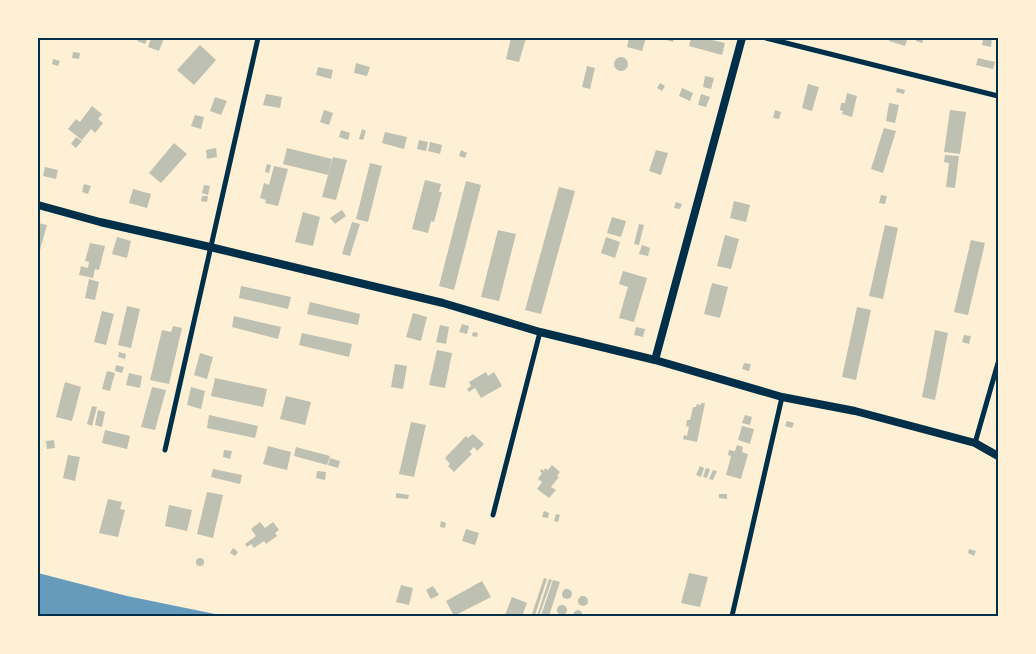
<svg xmlns="http://www.w3.org/2000/svg" width="1036" height="654" viewBox="0 0 1036 654" font-family="'Noto Serif',serif">
<style>
.water{fill:#669bbc}
.building{fill:#bec0b2}
.lines{fill:none;stroke-linecap:round;stroke-linejoin:round}
.minor{stroke:#003049;stroke-width:5}
.tertiary{stroke:#003049;stroke-width:8}
.neatline{fill:none;stroke:#003049;stroke-width:2}
</style>
<rect width="100%" height="100%" fill="#fdf0d5"/>
<polygon class="water" points="38,573 127,596 225,616 38,616"/>
<g class="building">
<polygon points="138,38 148,38 145,44 137,41"/>
<polygon points="151,38 164,38 159,51 148,47"/>
<polygon points="511,38 526,38 519,62 506,59"/>
<polygon points="629,38 646,38 642,51 627,47"/>
<polygon points="663,38 674,38 673,42 663,39"/>
<polygon points="691,38 704,38 725,43 722,55 689,46"/>
<polygon points="890,38 900,38 907,40 905,46 889,41"/>
<polygon points="917,38 924,38 922,43 916,41"/>
<polygon points="983,38 992,38 991,47 982,45"/>
<polygon points="200,45 216,60 194,85 177,70"/>
<polygon points="73,52 80,53 79,59 72,58"/>
<circle cx="621" cy="64" r="7"/>
<polygon points="978,58 995,62 993,69 976,65"/>
<polygon points="53,59 60,61 58,66 52,64"/>
<polygon points="356,63 370,67 367,76 354,73"/>
<polygon points="587,66 595,68 590,89 582,87"/>
<polygon points="318,67 333,70 331,79 316,75"/>
<polygon points="705,76 714,78 711,89 703,87"/>
<polygon points="660,83 665,86 662,91 657,88"/>
<polygon points="808,84 819,87 812,111 802,108"/>
<polygon points="682,88 693,93 690,101 679,96"/>
<polygon points="897,88 905,90 904,94 896,92"/>
<polygon points="847,93 857,96 852,117 842,114 843,111 840,110 841,103 845,103"/>
<polygon points="266,94 282,97 280,108 263,105"/>
<polygon points="701,94 710,97 706,107 698,105"/>
<polygon points="215,97 227,101 221,115 210,111"/>
<polygon points="889,103 899,105 895,123 886,121"/>
<polygon points="92,106 102,114 98,119 103,123 95,133 91,129 82,140 68,129 76,119 80,122"/>
<polygon points="324,110 333,113 329,125 320,122"/>
<polygon points="775,110 781,112 779,119 773,118"/>
<polygon points="950,110 966,112 960,154 944,152"/>
<polygon points="195,115 204,117 201,129 191,126"/>
<polygon points="884,128 896,131 883,173 871,169"/>
<polygon points="362,129 366,131 363,140 359,139"/>
<polygon points="341,130 350,133 348,140 339,137"/>
<polygon points="385,132 407,137 404,149 382,143"/>
<polygon points="76,137 82,141 76,148 71,144"/>
<polygon points="419,140 428,142 426,151 417,149"/>
<polygon points="430,142 442,145 440,154 428,151"/>
<polygon points="174,143 187,154 161,183 149,173"/>
<polygon points="216,148 217,157 207,159 206,150"/>
<polygon points="287,148 332,159 328,175 283,164"/>
<polygon points="461,150 467,153 465,158 459,156"/>
<polygon points="656,150 668,153 661,175 649,171"/>
<polygon points="945,155 959,156 955,188 946,187 949,163 944,162"/>
<polygon points="333,157 347,160 336,200 322,197"/>
<polygon points="370,163 382,166 368,222 356,219"/>
<polygon points="267,164 271,165 269,173 265,172"/>
<polygon points="274,166 288,169 278,206 265,203 266,200 260,198 264,183 269,185"/>
<polygon points="45,167 58,170 56,179 43,176"/>
<polygon points="425,180 441,184 439,192 442,192 434,222 431,221 428,233 412,229"/>
<polygon points="466,181 481,185 454,290 439,286"/>
<polygon points="84,184 91,186 88,194 82,192"/>
<polygon points="204,185 210,186 208,195 202,193"/>
<polygon points="559,187 575,191 541,314 525,310"/>
<polygon points="133,189 151,194 147,208 129,203"/>
<polygon points="881,195 887,196 885,204 879,203"/>
<polygon points="202,196 208,196 207,202 201,201"/>
<polygon points="734,201 750,205 746,222 730,218"/>
<polygon points="676,202 682,204 680,209 674,208"/>
<polygon points="342,210 346,216 335,224 330,218"/>
<polygon points="303,212 320,217 313,246 295,242"/>
<polygon points="612,217 626,221 621,237 607,233"/>
<polygon points="352,222 360,224 350,256 342,254"/>
<polygon points="38,223 47,225 38,257"/>
<polygon points="639,224 644,225 639,245 634,244"/>
<polygon points="885,225 898,228 883,299 869,296"/>
<polygon points="498,230 516,234 499,301 481,297"/>
<polygon points="725,235 739,239 731,269 717,266"/>
<polygon points="117,237 131,241 127,258 112,254"/>
<polygon points="606,237 620,242 615,258 601,253"/>
<polygon points="971,240 985,243 968,315 954,312"/>
<polygon points="90,243 105,246 99,270 95,269 93,278 79,275 81,266 88,268 89,262 85,261"/>
<polygon points="642,245 650,248 648,256 639,254"/>
<polygon points="623,271 647,278 634,322 619,318 628,287 619,284"/>
<polygon points="89,279 99,282 95,300 85,298"/>
<polygon points="712,283 728,287 720,318 704,314"/>
<polygon points="241,286 291,297 288,309 239,298"/>
<polygon points="310,302 360,314 358,325 307,314"/>
<polygon points="127,306 140,309 131,348 118,345"/>
<polygon points="857,307 871,310 856,380 842,377"/>
<polygon points="102,311 114,314 106,345 94,342"/>
<polygon points="413,313 427,317 421,341 406,337"/>
<polygon points="234,316 281,327 278,339 232,327"/>
<polygon points="462,324 469,326 467,334 459,332"/>
<polygon points="440,325 449,327 446,344 436,342"/>
<polygon points="173,326 182,328 169,384 150,380 162,330 171,332"/>
<polygon points="636,327 645,329 643,337 634,335"/>
<polygon points="935,330 948,333 935,400 922,397"/>
<polygon points="473,332 478,333 477,337 472,336"/>
<polygon points="302,333 352,344 349,357 299,345"/>
<polygon points="964,335 971,336 969,344 962,342"/>
<polygon points="437,350 452,353 445,388 429,385"/>
<polygon points="119,352 126,354 125,359 118,357"/>
<polygon points="200,353 213,357 207,379 194,375"/>
<polygon points="744,363 751,364 749,371 742,369"/>
<polygon points="395,364 407,366 403,389 391,387"/>
<polygon points="116,365 124,367 122,373 115,371"/>
<polygon points="107,371 115,373 110,391 102,389"/>
<polygon points="486,372 488,376 494,372 502,386 481,398 475,388 469,392 467,389 471,386 469,382"/>
<polygon points="129,373 142,376 140,388 126,385"/>
<polygon points="215,378 267,389 263,407 211,396"/>
<polygon points="65,382 81,387 72,421 56,417"/>
<polygon points="152,387 166,390 155,430 141,427"/>
<polygon points="191,387 205,391 201,409 187,405"/>
<polygon points="286,396 311,402 305,425 280,419"/>
<polygon points="701,403 705,403 697,442 683,439 684,435 687,436 689,427 686,426 687,420 690,420 693,407 696,407 697,404 701,405"/>
<polygon points="92,406 97,407 92,426 87,424"/>
<polygon points="98,410 105,412 102,427 95,425"/>
<polygon points="209,415 258,426 255,438 207,428"/>
<polygon points="745,415 752,417 750,425 742,423"/>
<polygon points="787,421 794,423 792,428 785,426"/>
<polygon points="411,422 426,425 414,477 399,474"/>
<polygon points="742,426 754,429 750,444 738,440"/>
<polygon points="105,430 130,436 127,449 102,443"/>
<polygon points="473,434 484,444 477,451 474,447 469,452 472,454 454,472 448,466 450,464 445,458 466,436 468,438"/>
<polygon points="54,440 55,448 47,449 46,441"/>
<polygon points="737,445 743,447 742,452 748,454 741,479 726,475 731,456 728,455 729,450 735,451"/>
<polygon points="268,446 291,452 287,470 263,464"/>
<polygon points="296,447 330,456 327,465 294,456"/>
<polygon points="224,450 232,451 230,459 223,457"/>
<polygon points="68,455 80,457 75,481 63,478"/>
<polygon points="330,458 340,461 338,468 328,465"/>
<polygon points="552,465 560,472 557,476 559,477 551,487 556,490 549,498 537,489 542,482 538,479 542,473 540,471 541,469 544,471 545,468 548,470"/>
<polygon points="700,466 704,468 701,477 696,475"/>
<polygon points="706,468 710,469 707,478 703,477"/>
<polygon points="213,469 242,475 240,484 211,477"/>
<polygon points="713,470 717,471 713,480 709,479"/>
<polygon points="317,471 326,472 325,480 316,478"/>
<polygon points="207,492 223,495 213,538 197,534"/>
<polygon points="396,493 409,495 408,499 396,498"/>
<polygon points="719,494 727,494 727,499 719,498"/>
<polygon points="108,499 122,502 120,509 125,510 118,537 99,533"/>
<polygon points="169,505 192,510 187,531 165,526"/>
<polygon points="544,511 549,513 548,518 542,517"/>
<polygon points="556,514 560,515 558,522 554,521"/>
<polygon points="441,521 446,523 445,528 440,527"/>
<polygon points="260,522 265,528 273,522 279,530 275,533 277,536 266,544 264,541 254,548 251,544 247,547 245,544 256,536 251,529"/>
<polygon points="466,529 479,533 475,545 462,541"/>
<polygon points="233,548 238,552 235,556 230,553"/>
<polygon points="969,549 976,551 974,556 968,553"/>
<circle cx="200" cy="562" r="4"/>
<polygon points="689,573 708,577 700,607 681,603"/>
<polygon points="544,578 547,579 535,615 532,614"/>
<polygon points="549,579 552,580 539,616 537,616"/>
<polygon points="553,580 560,582 549,616 541,616"/>
<polygon points="482,581 491,597 454,616 446,601"/>
<polygon points="401,585 413,588 409,605 396,602"/>
<polygon points="433,586 439,595 431,599 426,590"/>
<circle cx="567" cy="594" r="5"/>
<circle cx="583" cy="601" r="5"/>
<polygon points="512,597 527,603 522,616 505,615"/>
<circle cx="562" cy="610" r="5"/>
<polygon points="577,610 581,611 583,616 572,616 574,612"/>
</g>
<g class="lines">
<g class="minor">
<polyline points="766,38 998,96"/>
<polyline points="975,443 998,363"/>
<polyline points="165,450 258,38"/>
<polyline points="493,515 540,332"/>
<polyline points="732,616 782,397"/>
</g>
<g class="tertiary">
<polyline points="38,205 100,222 210,247 443,303 540,332 655,360 782,397 855,411 975,443 998,456"/>
<polyline points="655,360 742,38"/>
</g>
</g>
<rect width="1036" height="654" fill="none" stroke="#fdf0d5" stroke-width="78"/>
<rect x="39" y="39" width="958" height="576" class="neatline"/>
</svg>
